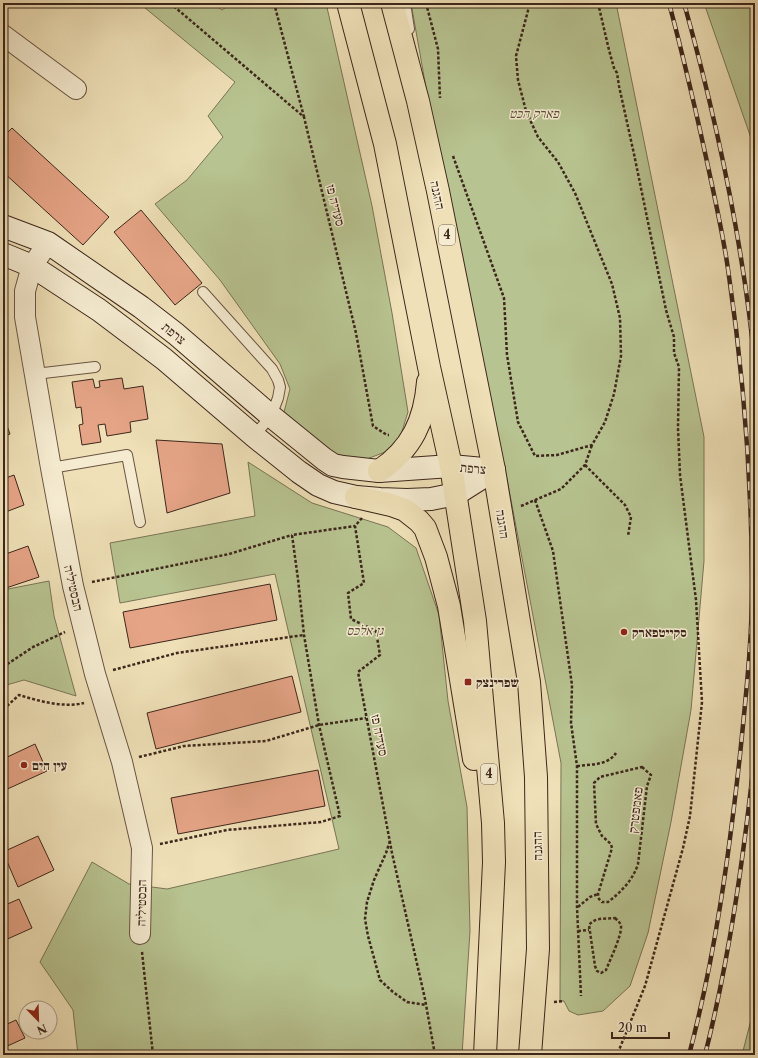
<svg xmlns="http://www.w3.org/2000/svg" width="758" height="1058" viewBox="0 0 758 1058" font-family="'Libre Caslon Text','Frank Ruhl Libre',serif">
<style>
.green{fill:#b7c390;stroke:#7a7456}
.building{fill:#e5a486;stroke:#3d261b}
.lines{fill:none;stroke-linecap:round;stroke-linejoin:round}
.lane-casing{stroke:#6a5442;stroke-width:12}
.street-casing{stroke:#6a5442;stroke-width:22}
.secondary-casing{stroke:#3d261b;stroke-width:24}
.highway-casing{stroke:#3d261b;stroke-width:24}
.path{stroke:#3d261b;stroke-width:2.5;stroke-dasharray:3 2;stroke-linecap:butt}
.lane{stroke:#f5ebd0;stroke-width:10}
.street{stroke:#f5ebd0;stroke-width:20}
.secondary{stroke:#f5ebd0;stroke-width:22}
.highway{stroke:#efe0b7;stroke-width:22}
.rail-casing{stroke:#3d261b;stroke-width:4.5}
.rail{stroke:#f5ebd0;stroke-width:3;stroke-dasharray:9;stroke-linecap:butt}
.poi-dot{fill:#8f2418;stroke:#f5ebd0;stroke-width:1.5}
.labels{text-anchor:middle;stroke-width:3;stroke-linejoin:round;paint-order:stroke}
.shield{fill:#f5ebd0;stroke:#746151;stroke-width:1}
.shield-label{font-size:12px;font-weight:bold;fill:#3d261b}
.park-label{font-size:13px;font-style:italic;fill:#5c4d38;stroke:#f5ebd0}
.street-label{font-size:13px;fill:#3d261b;stroke:#f5ebd0}
.poi-label{font-size:13px;font-weight:bold;fill:#3d261b;stroke:#f5ebd0;text-anchor:start}
</style>
<rect width="100%" height="100%" fill="#efe0b7"/>
<filter id="stains"><feTurbulence type="fractalNoise" baseFrequency=".005" numOctaves="4"/><feColorMatrix values="0 0 0 0 .2 0 0 0 0 .09 0 0 0 0 .02 0 0 0 .5 -.17"/></filter>
<radialGradient id="worn" r=".72"><stop offset=".6" stop-color="#630" stop-opacity="0"/><stop offset="1" stop-color="#630" stop-opacity=".3"/></radialGradient>
<g class="green">
<polygon points="139,3 212,3 222,10 232,3 326,3 372,206 392,313 408,412 399,441 388,451 356,463 336,459 283,416 290,389 280,364 220,280 155,204 187,180 223,137 208,116 235,82"/>
<polygon points="411,3 616,3 704,437 704,561 691,710 671,822 648,933 630,986 603,1011 578,1015 569,1011 564,1001 560,1001 561,763 507,479 434,133"/>
<polygon points="704,3 755,3 755,164 751,138"/>
<polygon points="248,462 312,503 388,527 416,548 439,615 448,701 467,807 470,931 462,1055 78,1055 73,1010 40,962 92,862 129,884 167,889 339,849 275,574 120,603 110,543 255,516"/>
<polygon points="49,581 54,616 76,696 24,680 3,686 3,590"/>
<polygon points="755,1004 755,1055 742,1055"/>
</g>
<g class="building">
<polygon points="12,128 109,217 83,245 3,172 3,137"/>
<polygon points="141,210 202,283 175,305 114,232"/>
<polygon points="122,378 124,389 143,386 148,419 130,422 131,432 107,436 105,424 98,425 101,442 82,445 79,425 83,424 81,407 76,408 72,382 93,379 95,388 100,387 99,381"/>
<polygon points="3,415 10,434 3,437"/>
<polygon points="156,440 222,444 230,493 167,513"/>
<polygon points="14,475 24,505 3,513 3,479"/>
<polygon points="28,546 39,577 3,589 3,555"/>
<polygon points="270,584 277,620 130,648 123,612"/>
<polygon points="292,676 301,712 156,749 147,713"/>
<polygon points="35,744 47,771 3,791 3,759"/>
<polygon points="318,770 325,806 178,834 171,798"/>
<polygon points="38,836 54,870 18,887 3,852"/>
<polygon points="19,899 32,928 3,941 3,906"/>
<polygon points="16,1020 25,1038 3,1048 3,1026"/>
</g>
<g class="lines">
<defs>
<g id="lane">
<polyline points="405,3 409,29"/>
<polyline points="203,292 272,369 278,380 280,387 278,398 271,416 254,436"/>
<polyline points="35,374 95,367"/>
<polyline points="51,468 127,455 140,522"/>
</g>
<g id="street">
<polyline points="3,35 76,89"/>
<polyline points="48,243 32,266 25,291 25,317 51,468 73,586 95,674 122,762 142,848 140,934"/>
</g>
<g id="secondary">
<polyline points="3,226 48,243 141,307 176,334 271,416 324,459 333,465 343,467 379,471 451,466 494,470"/>
<polyline points="3,254 32,266 99,310 164,359 254,436 299,472 318,485 334,492 356,497 380,499 407,500 431,499 456,494 494,470"/>
</g>
<g id="highway">
<polyline points="348,3 385,144 429,367 451,466 475,621 493,823 494,862 485,1055"/>
<polyline points="392,3 418,101 438,191 494,470 529,682 536,777 538,949 530,1055"/>
<path d="M379,471C412,449 425,420 428,382"/>
<polyline points="356,497 391,505 405,510 419,521 425,528 436,557 449,606 474,759"/>
</g>
</defs>
<use href="#lane" class="lane-casing"/>
<use href="#street" class="street-casing"/>
<use href="#secondary" class="secondary-casing"/>
<use href="#highway" class="highway-casing"/>
<g class="path">
<polyline points="170,3 304,117 356,333 373,426 387,435 389,435"/>
<polyline points="274,3 304,117"/>
<polyline points="426,3 438,49 440,98"/>
<polyline points="598,3 609,50 614,68 617,73 619,86 634,154 666,310 674,337 674,353 679,367 678,428 680,475 696,600 702,702 690,816 683,848 645,986 617,1055"/>
<polyline points="453,156 504,298 507,355 518,422 535,456 557,455 592,445 605,422 614,394 621,356 620,318 612,284 575,193 558,162 538,137 526,111 518,80 516,56 530,3"/>
<polyline points="585,465 625,505 631,517 628,536"/>
<polyline points="535,500 553,551 572,685 571,723 577,766 577,907 581,996"/>
<polyline points="521,506 561,489 585,465 592,445"/>
<polyline points="362,518 355,526 364,583 348,593 351,619 376,631 380,655 358,672 392,853 425,999 435,1055"/>
<polyline points="92,582 229,554 292,535"/>
<polyline points="3,667 33,647 65,632"/>
<polyline points="113,670 177,653 304,635"/>
<path d="M3,709L7,706L19,695C39,701 63,708 84,703"/>
<polyline points="139,757 184,746 266,741 319,725 366,718"/>
<path d="M577,766C591,764 607,766 616,753"/>
<path d="M642,767L651,775L647,786L638,864C633,880 621,892 608,902H602L599,899L598,894L612,848L611,844L602,836L596,824L594,783L600,777Z"/>
<polyline points="390,841 386,853 374,880 367,902 365,919 368,936 380,980 393,992 407,1002 426,1005"/>
<polyline points="160,844 227,830 321,822 340,816 319,725 304,635 298,579 292,535 355,526"/>
<polyline points="578,907 590,897 598,894"/>
<path d="M615,918C618,921 620,922 621,926C622,935 610,960 606,970L601,973L597,971L595,966L589,925C595,917 606,919 615,918Z"/>
<polyline points="578,931 589,930"/>
<polyline points="142,952 153,1055"/>
<polyline points="554,1002 564,1001"/>
</g>
<use href="#lane" class="lane"/>
<use href="#street" class="street"/>
<use href="#secondary" class="secondary"/>
<use href="#highway" class="highway"/>
<defs>
<g id="rail">
<path d="M669,3C685,63 699,124 712,185C718,213 724,241 728,269C743,370 751,472 752,573C753,633 746,695 740,755C729,855 715,957 689,1055"/>
<path d="M684,3C717,121 743,243 755,365"/>
<path d="M705,1055C730,956 744,854 755,752"/>
</g>
</defs>
<use href="#rail" class="rail-casing"/>
<use href="#rail" class="rail"/>
</g>
<g class="poi-dot">
<circle cx="624" cy="632" r="4"/>
<rect x="464" y="678" width="8" height="8" rx="2"/>
<circle cx="24" cy="765" r="4"/>
</g>
<g class="labels">
<g class="shield">
<rect x="439" y="225" width="16" height="20" rx="3"/>
<rect x="481" y="764" width="16" height="20" rx="3"/>
</g>
<g class="shield-label">
<text x="447" y="239">4</text>
<text x="489" y="778">4</text>
</g>
<g class="park-label">
<text x="534" y="118">פארק הכט</text>
<text x="365" y="635">גן אלכס</text>
</g>
<g class="street-label">
<text transform="translate(438 195) rotate(78)" y="5">ההגנה</text>
<text transform="translate(336 205) rotate(76)" y="5">סעדיה פז</text>
<text transform="translate(174 333) rotate(39)" y="5">צרפת</text>
<text transform="translate(473 468) rotate(5)" y="5">צרפת</text>
<text transform="translate(503 524) rotate(81)" y="5">ההגנה</text>
<text transform="translate(74 588) rotate(77)" y="5">הבסטיליה</text>
<text transform="translate(380 735) rotate(79)" y="5">סעדיה פז</text>
<text transform="translate(635 810) rotate(-83)" y="5">פאמפטרק</text>
<text transform="translate(537 846) rotate(-91)" y="5">ההגנה</text>
<text transform="translate(141 903) rotate(-89)" y="5">הבסטיליה</text>
</g>
<g class="poi-label">
<text x="632" y="637">סקייטפארק</text>
<text x="476" y="687">שפרינצק</text>
<text x="32" y="770">עין הים</text>
</g>
</g>
<rect width="758" height="1058" fill="none" stroke="#efe0b7" stroke-width="16"/>
<rect x="4" y="4" width="750" height="1050" fill="none" stroke="#3d261b" stroke-width="2"/>
<rect x="8" y="8" width="742" height="1042" fill="none" stroke="#3d261b"/>
<g transform="translate(38 1020) rotate(157)"><circle r="19" fill="#f5ebd0" stroke="#ab9c88"/>
<path d="M0-3L7 15L0 10L-7 15Z" fill="#8f2418"/>
<text y="-6" font-size="11" font-weight="bold" text-anchor="middle" fill="#3d261b">N</text>
</g>
<path d="M612 1032v6h57v-6" fill="none" stroke="#3d261b" stroke-width="2"/>
<text x="618" y="1032" font-size="12" fill="#3d261b" stroke="#f5ebd0" stroke-width="3" paint-order="stroke">20 m</text>
<rect width="100%" height="100%" filter="url(#stains)"/>
<rect width="100%" height="100%" fill="url(#worn)"/>
</svg>
